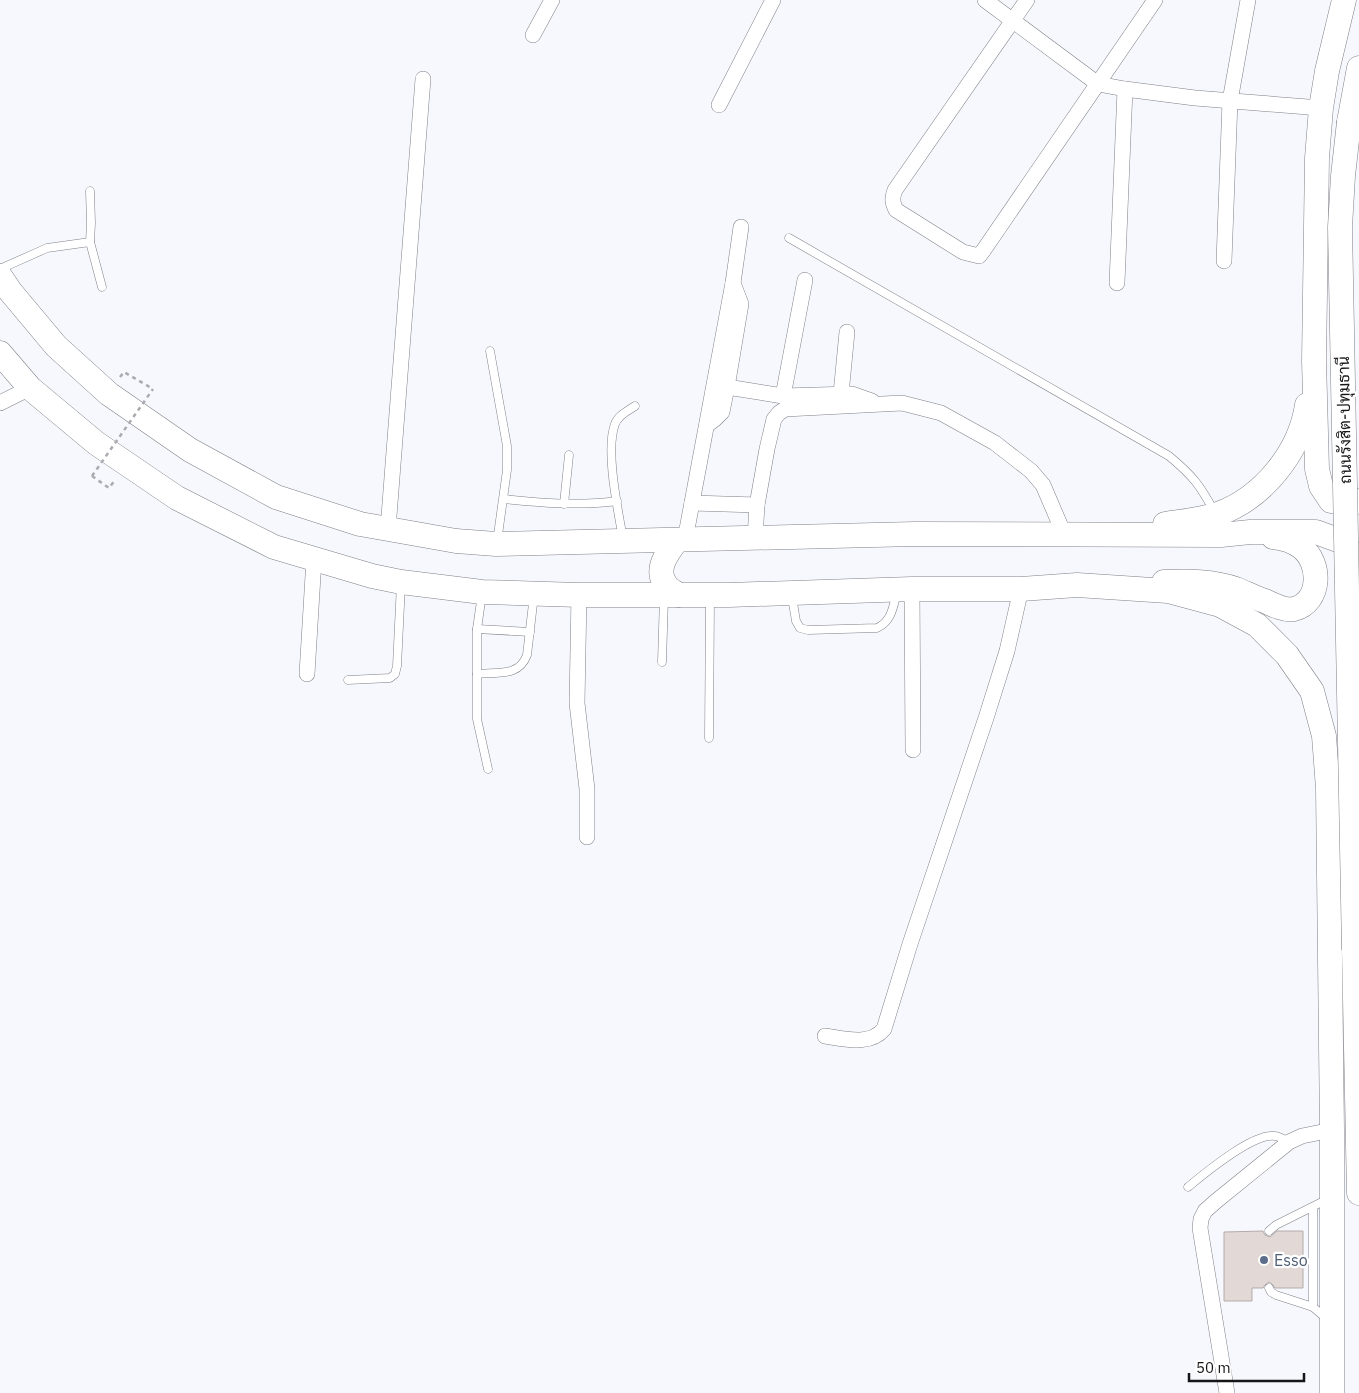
<svg xmlns="http://www.w3.org/2000/svg" width="1359" height="1393" viewBox="0 0 1359 1393" font-family="'IBM Plex Sans',Sarabun,sans-serif">
<style>
.building{fill:#e2d8d6;stroke:#b4aba9}
.lines{fill:none;stroke-linecap:round;stroke-linejoin:round}
.lane-casing{stroke:#7f8087;stroke-width:9}
.street-casing{stroke:#7f8087;stroke-width:16}
.primary-casing{stroke:#7f8087;stroke-width:25}
.path{stroke:#aaabb0;stroke-width:2.5;stroke-dasharray:4 4;stroke-linecap:butt}
.lane{stroke:#fff;stroke-width:8}
.street{stroke:#fff;stroke-width:15}
.primary{stroke:#fff;stroke-width:24}
.primary-bridge-casing{stroke:#7f8087;stroke-width:25;stroke-linecap:butt}
.path-bridge{stroke:#aaabb0;stroke-width:2.5;stroke-dasharray:4 4;stroke-linecap:butt}
.primary-bridge{stroke:#fff;stroke-width:24}
.service-dot{fill:#5c6f8a;stroke:#fff;stroke-width:2}
.labels{text-anchor:middle;stroke-width:4.5;stroke-linejoin:round;paint-order:stroke}
.street-label{font-size:16px;fill:#161619;stroke:#fff}
.service-label{font-size:16px;fill:#4e5e75;stroke:#fff;text-anchor:start}
</style>
<rect width="100%" height="100%" fill="#f7f8fe"/>
<polygon class="building" points="1263,1231 1265,1235 1270,1237 1277,1231 1303,1231 1303,1288 1275,1288 1272,1284 1269,1282 1265,1285 1263,1288 1252,1288 1252,1301 1224,1301 1224,1232"/>
<g class="lines">
<defs>
<g id="lane">
<polyline points="90,191 91,223 90,242 102,287"/>
<path d="M789,238L1169,456C1193,476 1200,485 1215,513"/>
<polyline points="0,269 47,248 90,242"/>
<polyline points="490,351 507,446 507,470 497,542"/>
<path d="M504,499C542,503 579,506 617,501"/>
<polyline points="564,504 569,455"/>
<path d="M623,539C618,510 605,450 615,424C618,415 628,411 635,406"/>
<path d="M482,594L477,629V674C498,672 519,677 527,655L534,595"/>
<path d="M792,597L796,621L800,628L808,630L877,628C892,621 893,607 897,592"/>
<polyline points="477,629 530,632"/>
<polyline points="662,662 664,597"/>
<polyline points="477,674 477,719 488,769"/>
<polyline points="348,680 390,678 395,674 397,666 401,584"/>
<polyline points="709,738 710,597"/>
<path d="M1188,1187C1205,1173 1253,1133 1275,1136C1279,1136 1285,1140 1289,1142"/>
<polyline points="1313,1208 1313,1307"/>
<polyline points="1269,1231 1276,1225 1328,1199"/>
<polyline points="1269,1288 1271,1292 1276,1295 1313,1307 1327,1319"/>
</g>
<g id="street">
<polyline points="985,0 1098,84 1125,89 1195,98 1321,108"/>
<path d="M1027,0L895,190C892,198 892,202 896,210L963,252L979,256L983,251L1155,0"/>
<polyline points="533,35 552,0"/>
<polyline points="719,105 773,0"/>
<polyline points="1224,261 1230,101 1248,0"/>
<polyline points="1117,283 1125,89"/>
<polyline points="727,387 783,396 852,394 872,401"/>
<polyline points="841,394 847,332"/>
<polyline points="783,396 805,280"/>
<polyline points="0,403 30,388"/>
<polyline points="707,425 715,419 722,412 727,387 741,304 733,283"/>
<polyline points="692,503 757,505"/>
<polyline points="388,529 423,79"/>
<polyline points="755,538 757,505 767,449 774,419 779,413 785,409 902,403 941,413 995,443 1031,471 1043,485 1064,534"/>
<polyline points="685,540 733,283 741,227"/>
<polyline points="912,589 913,750"/>
<polyline points="579,595 577,703 587,789 587,837"/>
<polyline points="307,674 314,559"/>
<path d="M825,1036C845,1039 870,1046 884,1029L910,944L986,718L1007,651L1021,589"/>
<polyline points="1227,1393 1200,1228 1201,1219 1205,1211 1215,1202 1289,1142 1302,1136 1332,1130"/>
</g>
<g id="primary">
<polyline points="1344,0 1327,71 1321,108 1317,158 1314,361 1317,469 1321,486 1331,501 1350,504 1359,501"/>
<polyline points="1349,122 1359,68"/>
<polyline points="0,276 10,291 56,346 109,394 190,450 276,497 360,524 456,541 496,544 915,534 1221,535 1250,532 1316,532 1343,542 1357,561 1359,568"/>
<polyline points="0,353 30,388 96,443 177,498 274,547 372,576 401,582 482,592 579,595 729,595 912,589 1021,589 1077,585 1168,591 1220,605 1257,625 1287,655 1312,691 1324,736 1328,788 1332,1130 1332,1393"/>
<path d="M1165,524C1182,521 1202,520 1218,514C1263,498 1300,452 1307,405"/>
<path d="M677,540C668,552 654,569 666,585C668,589 675,592 679,595"/>
<path d="M1164,582C1189,581 1213,581 1236,589C1246,593 1255,598 1265,601C1273,605 1285,611 1294,609C1321,602 1322,563 1301,547C1293,541 1283,538 1273,537"/>
<polyline points="1354,950 1359,1193"/>
</g>
</defs>
<use href="#lane" class="lane-casing"/>
<use href="#street" class="street-casing"/>
<use href="#primary" class="primary-casing"/>
<g class="path">
<polyline points="120,377 124,372 153,389"/>
<polyline points="92,476 109,488 115,480"/>
</g>
<use href="#lane" class="lane"/>
<use href="#street" class="street"/>
<use href="#primary" class="primary"/>
<defs>
<polyline id="primary-bridge" points="1349,122 1343,176 1340,227 1354,950"/>
</defs>
<use href="#primary-bridge" class="primary-bridge-casing"/>
<polyline class="path-bridge" points="92,476 153,389"/>
<use href="#primary-bridge" class="primary-bridge"/>
</g>
<circle class="service-dot" cx="1264" cy="1260" r="5"/>
<g class="labels">
<g class="street-label">
<text transform="translate(1344 420) rotate(-91)" y="6">ถนนรังสิต-ปทุมธานี</text>
</g>
<g class="service-label">
<text x="1274" y="1266">Esso</text>
</g>
</g>
<path d="M1189 1373v8h115v-8" fill="none" stroke="#161619" stroke-width="2.5"/>
<text x="1196" y="1373" font-size="15" fill="#161619" stroke="#ffffff" stroke-width="4" paint-order="stroke">50 m</text>
</svg>
